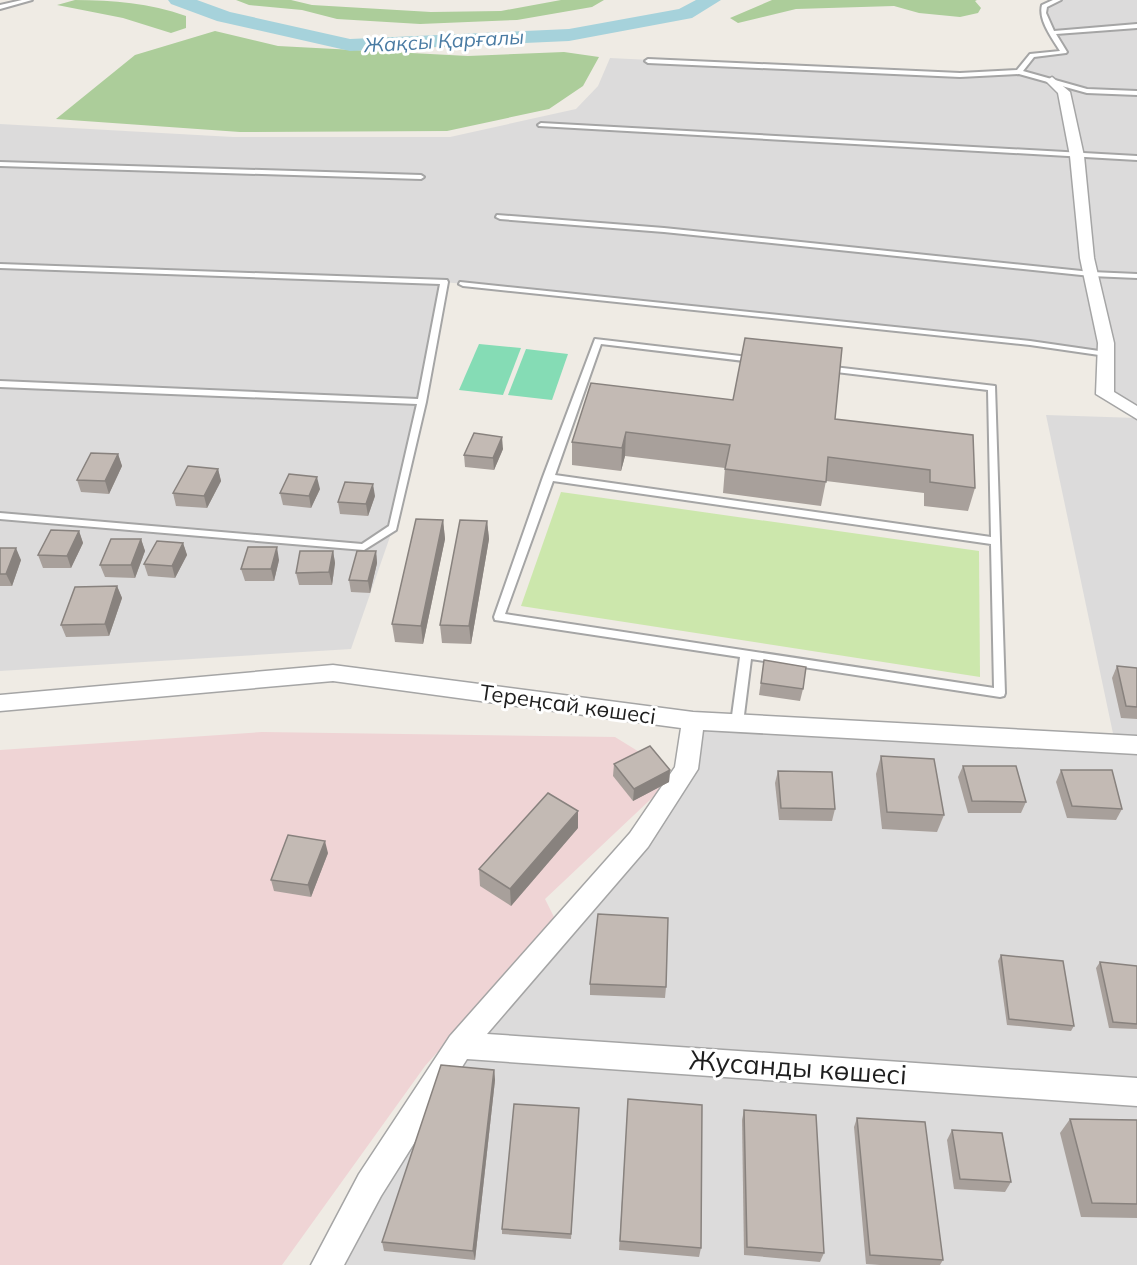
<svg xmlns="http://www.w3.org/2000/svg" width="1137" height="1265" viewBox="0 0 1137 1265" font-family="Mulish,sans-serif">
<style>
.residential{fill:#dcdbdb}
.commercial{fill:#efd4d5}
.grass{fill:#cce7ac}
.forest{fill:#accd9a}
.pitch{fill:#85dcb5}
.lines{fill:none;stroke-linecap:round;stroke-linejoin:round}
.river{fill:#a6d2db;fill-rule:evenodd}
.service-casing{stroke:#a5a5a5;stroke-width:4}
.minor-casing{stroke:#a5a5a5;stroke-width:3}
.service{fill:#fff;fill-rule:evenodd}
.minor{fill:#fff;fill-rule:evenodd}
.wall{fill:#a8a09b}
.shaded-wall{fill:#88827e}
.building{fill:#c3bab4;stroke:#88827e;stroke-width:1.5}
.labels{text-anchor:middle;stroke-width:6;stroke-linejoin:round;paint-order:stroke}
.far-water-label{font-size:20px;font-style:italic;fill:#4a7ba3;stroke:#fff}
.street-label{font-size:22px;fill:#1e1e1e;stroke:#fff}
.near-street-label{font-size:27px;fill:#1e1e1e;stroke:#fff}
</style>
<rect width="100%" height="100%" fill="#efebe4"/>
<g class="residential">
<polygon points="1058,0 1137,0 1137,414 1105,394 1106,354 1030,343 444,282 393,528 351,649 0,671 0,124 233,137 450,137 576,109 598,86 610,58 960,75 1019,72 1032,55 1064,52 1052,33 1044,6"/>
<polygon points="1046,415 1137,418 1137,1265 332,1265 424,1088 641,839 697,721 1115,743"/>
</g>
<polygon class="commercial" points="262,732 615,737 649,758 669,782 545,899 556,921 425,1066 282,1265 0,1265 0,750"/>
<polygon class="grass" points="561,492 979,551 980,677 521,606"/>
<g class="forest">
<path d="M75,0C114,0 149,3 186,16V28L171,33L123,18L57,5Z"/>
<polygon points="236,0 291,0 312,5 431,12 501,11 561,0 604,0 592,7 517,20 420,24 337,19 302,10 249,5"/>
<polygon points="772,0 977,0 975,1 981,8 978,13 960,17 919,13 894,6 796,9 738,23 730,18"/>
<polygon points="215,31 278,46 468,56 564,52 599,57 583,86 549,109 447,131 240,132 56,119 135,55"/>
</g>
<g class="pitch">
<polygon points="479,344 521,348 503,395 459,390"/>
<polygon points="526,349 568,354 552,400 508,395"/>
</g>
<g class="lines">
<polygon class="river" points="168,0 197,0 230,12 350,39 569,29 679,9 696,0 721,0 692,18 569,41 350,51 217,21 171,4"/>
<defs>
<g id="service">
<polygon points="22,0 32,0 0,9 0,5"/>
<path d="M1053,0H1061L1047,7L1046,13L1054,31L1137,24V28L1056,34L1067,52L1066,53L1034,57L1023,71L1087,89L1137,91V95L1087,93L1019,74L960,77L648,63L645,61L648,59L960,73L1017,70L1030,54L1060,51C1052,38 1038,20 1042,5Z"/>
<polygon points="541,123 1137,156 1137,160 539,126 538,125"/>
<polygon points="0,162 421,175 424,177 421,179 0,166"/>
<polygon points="497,215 664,228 1091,272 1137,274 1137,278 1091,276 664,232 500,219 496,217"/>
<polygon points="0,264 447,280 448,282 426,402 396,530 364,550 0,519 0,513 362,544 389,526 417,404 0,387 0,381 418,399 440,284 0,268"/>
<polygon points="460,282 1030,341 1106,352 1110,354 1106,356 1030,345 463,286 459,284"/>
<path d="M595,339L995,386L1005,693L1004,696L1000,697L751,659L743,723L741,726H733L731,723L740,657L495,620L494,617L543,477ZM601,344L988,390L991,537L555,475ZM553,481L991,544L994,688L505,614Z"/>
</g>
<g id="minor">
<polygon points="1052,77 1070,92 1084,156 1094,258 1114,343 1114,392 1137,406 1137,419 1096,394 1098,343 1080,258 1070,156 1058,93 1046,81"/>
<polygon points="333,665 693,712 1137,736 1137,754 703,730 698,769 648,847 487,1034 1137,1078 1137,1106 467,1059 381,1196 344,1265 311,1265 359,1174 450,1036 630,833 675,767 681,728 333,681 0,711 0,695"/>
</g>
</defs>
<use href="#service" class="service-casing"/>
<use href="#minor" class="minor-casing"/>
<use href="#service" class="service"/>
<use href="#minor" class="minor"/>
</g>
<g class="wall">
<polygon points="591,383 835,419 975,488 968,511 924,506 924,493 826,481 821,506 723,493 725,468 625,456 621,471 572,465 572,442"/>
<polygon points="503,449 494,470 465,467 464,455"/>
<polygon points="118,454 122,466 109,494 81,492 77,480"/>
<polygon points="218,469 221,481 207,508 176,506 173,493"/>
<polygon points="320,489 311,508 283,505 280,493"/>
<polygon points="375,496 368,516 340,514 338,502"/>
<polygon points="443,520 445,539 423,644 395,642 392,624"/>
<polygon points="487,521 489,539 471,644 442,643 440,625"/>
<polygon points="79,531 83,543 71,568 43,568 38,555"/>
<polygon points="141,539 145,551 135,578 105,577 100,565"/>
<polygon points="183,543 187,555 175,578 148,576 144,564"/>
<polygon points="0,548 21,560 12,586 0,586"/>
<polygon points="333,551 335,563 332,585 299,585 296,573"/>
<polygon points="376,551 377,563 370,593 351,592 349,580"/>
<polygon points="279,560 274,581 245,581 241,569"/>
<polygon points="117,586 122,598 109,636 66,637 61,625"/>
<polygon points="764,660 803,689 800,701 759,695"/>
<polygon points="1117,666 1137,668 1137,719 1121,718 1112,678"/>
<polygon points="881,756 944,815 937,832 882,829 876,774"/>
<polygon points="614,764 670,770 669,782 633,801 613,776"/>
<polygon points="963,766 1026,802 1021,813 968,813 958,777"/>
<polygon points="1061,770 1122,809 1116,820 1067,818 1056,782"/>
<polygon points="778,771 835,809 832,821 779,820 775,783"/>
<polygon points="578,828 511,906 480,886 479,869"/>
<polygon points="328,853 311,897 274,891 271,880"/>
<polygon points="1001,955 1074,1026 1071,1031 1007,1025 998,961"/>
<polygon points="1100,962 1137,966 1137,1029 1109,1028 1096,968"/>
<polygon points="590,984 666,987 665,998 590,995"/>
<polygon points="494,1070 495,1080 475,1260 384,1251 382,1242"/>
<polygon points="628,1099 701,1248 699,1257 619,1250"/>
<polygon points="579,1108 571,1239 502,1234 502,1229"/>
<polygon points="744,1110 824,1253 820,1262 744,1255 742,1120"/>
<polygon points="857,1118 943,1260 940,1265 880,1265 866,1264 854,1127"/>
<polygon points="1070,1119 1137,1120 1137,1218 1081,1217 1060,1133"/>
<polygon points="952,1130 1011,1182 1005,1192 954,1189 947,1140"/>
</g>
<g class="shaded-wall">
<polygon points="626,432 625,456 621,471 622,448"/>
<polygon points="502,437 503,449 494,470 493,458"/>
<polygon points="118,454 122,466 109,494 105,481"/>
<polygon points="218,469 221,481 207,508 204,496"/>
<polygon points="317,477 320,489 311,508 309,496"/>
<polygon points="373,484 375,496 368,516 366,504"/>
<polygon points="443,520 445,539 423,644 421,626"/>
<polygon points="487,521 489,539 471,644 469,626"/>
<polygon points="79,531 83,543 71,568 67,556"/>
<polygon points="141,539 145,551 135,578 131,565"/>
<polygon points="183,543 187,555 175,578 172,566"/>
<polygon points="277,547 279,560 274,581 271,569"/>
<polygon points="16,548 21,560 12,586 6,574"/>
<polygon points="333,551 335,563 332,585 329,572"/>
<polygon points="376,551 377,563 370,593 368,581"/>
<polygon points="117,586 122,598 109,636 105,624"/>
<polygon points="670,770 669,782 633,801 634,789"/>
<polygon points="578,811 578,828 511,906 510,889"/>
<polygon points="325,841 328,853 311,897 308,885"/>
<polygon points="494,1070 495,1080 475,1260 473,1251"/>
</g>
<g class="building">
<polygon points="745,338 842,348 835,419 973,435 975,488 930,482 930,470 828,457 826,482 725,469 730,445 626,432 622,448 572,442 591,383 733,400"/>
<polygon points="474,433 502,437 493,458 464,455"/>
<polygon points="91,453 118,454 105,481 77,480"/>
<polygon points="188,466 218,469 204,496 173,493"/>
<polygon points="289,474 317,477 309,496 280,493"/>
<polygon points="345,482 373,484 366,504 338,502"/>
<polygon points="416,519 443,520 421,626 392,624"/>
<polygon points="460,520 487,521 469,626 440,625"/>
<polygon points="51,530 79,531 67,556 38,555"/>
<polygon points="111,539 141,539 131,565 100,565"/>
<polygon points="157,541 183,543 172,566 144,564"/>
<polygon points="248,547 277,547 271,569 241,569"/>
<polygon points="0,548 16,548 6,574 0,574"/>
<polygon points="300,551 333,551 329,572 296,573"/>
<polygon points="357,551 376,551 368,581 349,580"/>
<polygon points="117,586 105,624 61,625 75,587"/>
<polygon points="764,660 806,667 803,689 761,683"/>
<polygon points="1117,666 1137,668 1137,707 1126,706"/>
<polygon points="650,746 670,770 634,789 614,764"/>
<polygon points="881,756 934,759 944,815 887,812"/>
<polygon points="963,766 1016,766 1026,802 972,801"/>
<polygon points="1061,770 1112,770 1122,809 1072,806"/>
<polygon points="778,771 832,772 835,809 781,808"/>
<polygon points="548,793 578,811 510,889 479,869"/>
<polygon points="288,835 325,841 308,885 271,880"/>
<polygon points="598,914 668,918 666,987 590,984"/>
<polygon points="1001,955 1063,961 1074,1026 1009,1019"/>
<polygon points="1100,962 1137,966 1137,1024 1113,1022"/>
<polygon points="441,1065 494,1070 473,1251 382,1242"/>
<polygon points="628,1099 702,1105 701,1248 620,1241"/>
<polygon points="514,1104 579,1108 571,1234 502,1229"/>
<polygon points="744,1110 816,1115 824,1253 747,1247"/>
<polygon points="857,1118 925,1122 943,1260 870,1255"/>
<polygon points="1070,1119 1137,1120 1137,1204 1092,1203"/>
<polygon points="952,1130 1002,1133 1011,1182 960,1179"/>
</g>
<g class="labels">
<g class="far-water-label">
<text transform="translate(444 41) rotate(-3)" y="7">Жақсы Қарғалы</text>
</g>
<g class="street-label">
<text transform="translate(568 704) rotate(8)" y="8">Тереңсай көшесі</text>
</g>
<g class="near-street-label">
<text transform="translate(798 1068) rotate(4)" y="9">Жусанды көшесі</text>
</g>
</g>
</svg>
